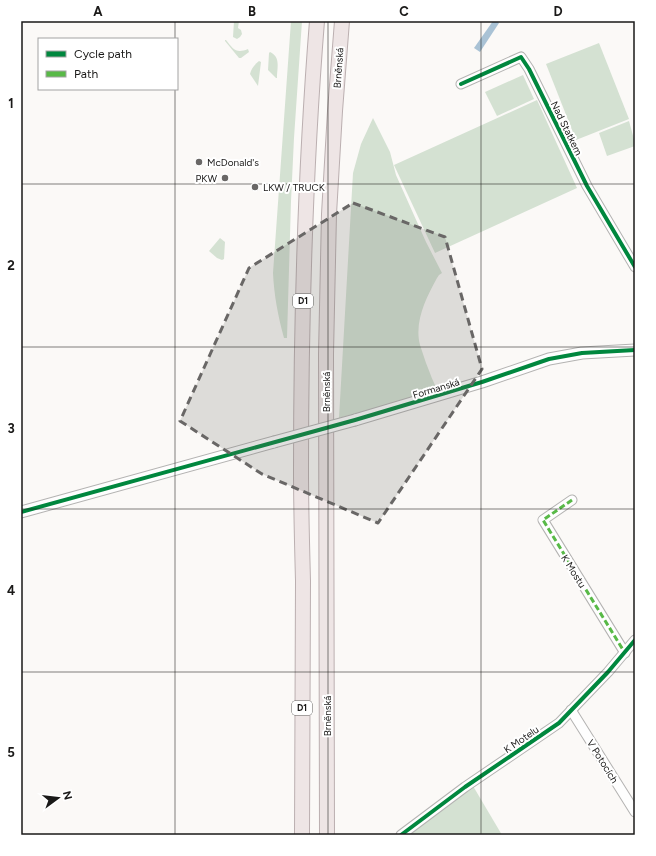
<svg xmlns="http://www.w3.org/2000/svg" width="656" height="856" viewBox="0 0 656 856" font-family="Figtree,sans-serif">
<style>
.green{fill:#d4e1d2}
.water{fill:#a9c2d5}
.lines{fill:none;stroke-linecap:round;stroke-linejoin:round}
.minor-casing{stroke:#b4b3b2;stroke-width:11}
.tertiary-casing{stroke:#b4b3b2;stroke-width:13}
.trunk-casing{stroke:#bbafb0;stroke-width:16}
.minor{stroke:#fefefe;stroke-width:9}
.tertiary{stroke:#fefefe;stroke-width:11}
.trunk{stroke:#eee5e5;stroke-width:14}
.tertiary-bridge-casing{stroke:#b4b3b2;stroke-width:13;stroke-linecap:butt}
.tertiary-bridge{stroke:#fefefe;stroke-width:11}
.quiet{stroke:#58b947;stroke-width:3;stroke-dasharray:6 3;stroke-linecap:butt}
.cycleway-casing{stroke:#fff;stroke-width:6}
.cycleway{stroke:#00873e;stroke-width:4}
.marked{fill:#696766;fill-opacity:0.2;stroke:#696766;stroke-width:3;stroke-dasharray:8 5;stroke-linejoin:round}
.grid{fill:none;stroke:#1a1918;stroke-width:1;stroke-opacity:0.55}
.poi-dot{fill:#696766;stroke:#fff;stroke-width:1.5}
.labels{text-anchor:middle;stroke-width:4;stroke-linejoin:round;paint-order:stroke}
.shield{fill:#fff;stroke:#5f5e5d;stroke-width:1}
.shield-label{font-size:9px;font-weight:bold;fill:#1a1918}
.street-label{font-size:10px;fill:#1a1918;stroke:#fff}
.poi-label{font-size:10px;fill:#1a1918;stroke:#fff;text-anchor:start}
.neatline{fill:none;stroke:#1a1918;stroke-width:1.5}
.grid-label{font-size:13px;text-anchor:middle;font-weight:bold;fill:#1a1918}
</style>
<rect width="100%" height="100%" fill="#fbf9f7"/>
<g class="green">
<polygon points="234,21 239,21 238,28 241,30 242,34 240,37 237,39 233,37"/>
<path d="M291,21H302L294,138L291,201L287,338H284C278,316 274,295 273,273Z"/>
<path d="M225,40H226C233,49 236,54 248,49L249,52L241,58H239L225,41Z"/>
<polygon points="599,43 629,119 576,140 546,64"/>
<path d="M270,52C281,57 277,68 277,78H276L268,70L269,53Z"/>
<path d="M259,61L261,62L258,86L250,74C251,69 255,64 259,61Z"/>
<polygon points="523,75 534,99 497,116 485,92"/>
<polygon points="537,100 577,188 435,253 394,165"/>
<path d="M373,118L390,152L396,175L426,242L442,273L439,275L437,278C426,298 414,322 420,345C422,351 424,357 426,363C430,373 433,382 438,391L339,418L353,173L361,144Z"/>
<polygon points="629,121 635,143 635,146 607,156 599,133"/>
<polygon points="220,238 225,242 224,259 222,260 217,258 209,251"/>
<polygon points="473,786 502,835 407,835"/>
</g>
<polygon class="water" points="493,21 497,21 499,23 480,52 474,48"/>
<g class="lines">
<defs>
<g id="minor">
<polyline points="461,84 521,57 529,69 587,186 635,267"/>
<polyline points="572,500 543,520 625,653"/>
<polyline points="571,710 635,812"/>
<polyline points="401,835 465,787 559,723 608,672 635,640"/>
</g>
<g id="tertiary">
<polyline points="355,420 482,382 549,359 582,353 635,350"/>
<polyline points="21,512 274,442"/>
</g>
<g id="trunk">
<path d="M302,835C302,750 303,666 303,581C302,544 301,508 301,471C301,321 305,171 317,21"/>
<polyline points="327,835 326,354 329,214 335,111 342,21"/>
</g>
</defs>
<use href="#minor" class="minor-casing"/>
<use href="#tertiary" class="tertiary-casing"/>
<use href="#trunk" class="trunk-casing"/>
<use href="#minor" class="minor"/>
<use href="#tertiary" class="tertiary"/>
<use href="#trunk" class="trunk"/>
<defs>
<polyline id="tertiary-bridge" points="274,442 355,420"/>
</defs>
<use href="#tertiary-bridge" class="tertiary-bridge-casing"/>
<use href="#tertiary-bridge" class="tertiary-bridge"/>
<polyline class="quiet" points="572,500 543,520 625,653"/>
<defs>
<g id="cycleway">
<polyline points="461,84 521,57 529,69 587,186 635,267"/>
<polyline points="21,512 355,420 482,382 549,359 582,353 635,350"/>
<polyline points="401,835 465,787 559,723 608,672 635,640"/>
</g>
</defs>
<use href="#cycleway" class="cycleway-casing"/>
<use href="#cycleway" class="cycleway"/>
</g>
<path class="marked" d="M353,203L445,237L482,369L378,523L262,474L180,421L249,268Z"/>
<path class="grid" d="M175,21V39M328,21V835M481,21V835M175,89V835M21,184H635M21,347H635M21,509H635M21,672H635"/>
<g class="poi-dot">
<circle cx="199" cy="162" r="4"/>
<circle cx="225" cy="178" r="4"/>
<circle cx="255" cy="187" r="4"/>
</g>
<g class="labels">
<g class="shield">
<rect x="293" y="294" width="20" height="14" rx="3"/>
<rect x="292" y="701" width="20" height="14" rx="3"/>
</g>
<g class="shield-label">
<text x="303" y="304">D1</text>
<text x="302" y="711">D1</text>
</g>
<g class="street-label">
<text transform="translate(338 68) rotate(-86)" y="4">Brněnská</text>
<text transform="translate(567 128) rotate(64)" y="4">Nad Statkem</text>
<text transform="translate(436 388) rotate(-17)" y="4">Formanská</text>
<text transform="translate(326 392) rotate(-90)" y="4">Brněnská</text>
<text transform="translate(574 571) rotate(58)" y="4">K Mostu</text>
<text transform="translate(327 716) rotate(-90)" y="4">Brněnská</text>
<text transform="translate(521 739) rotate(-34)" y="4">K Motelu</text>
<text transform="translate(603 761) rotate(58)" y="4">V Potocích</text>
</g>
<g class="poi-label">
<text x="207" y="166">McDonald's</text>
<text x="217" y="182" text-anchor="end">PKW</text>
<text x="263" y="191">LKW / TRUCK</text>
</g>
</g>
<rect width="656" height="856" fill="none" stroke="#ffffff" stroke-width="44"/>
<rect x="38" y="38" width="140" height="52" fill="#ffffff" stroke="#a3a3a3"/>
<rect x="46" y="51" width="20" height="6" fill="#00873e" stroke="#a3a3a3"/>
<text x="74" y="58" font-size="12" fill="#1a1918">Cycle path</text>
<rect x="46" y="71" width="20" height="6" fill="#58b947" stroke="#a3a3a3"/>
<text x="74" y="78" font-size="12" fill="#1a1918">Path</text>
<g transform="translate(58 798) rotate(75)" stroke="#ffffff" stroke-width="3" paint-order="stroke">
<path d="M0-3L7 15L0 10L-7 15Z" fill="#1a1918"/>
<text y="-6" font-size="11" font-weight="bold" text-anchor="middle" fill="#1a1918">N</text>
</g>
<rect x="22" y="22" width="612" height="812" class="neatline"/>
<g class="grid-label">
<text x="98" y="16">A</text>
<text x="252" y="16">B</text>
<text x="404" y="16">C</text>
<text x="558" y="16">D</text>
<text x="11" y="108">1</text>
<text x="11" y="270">2</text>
<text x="11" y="433">3</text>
<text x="11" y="595">4</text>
<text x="11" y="757">5</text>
</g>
</svg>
